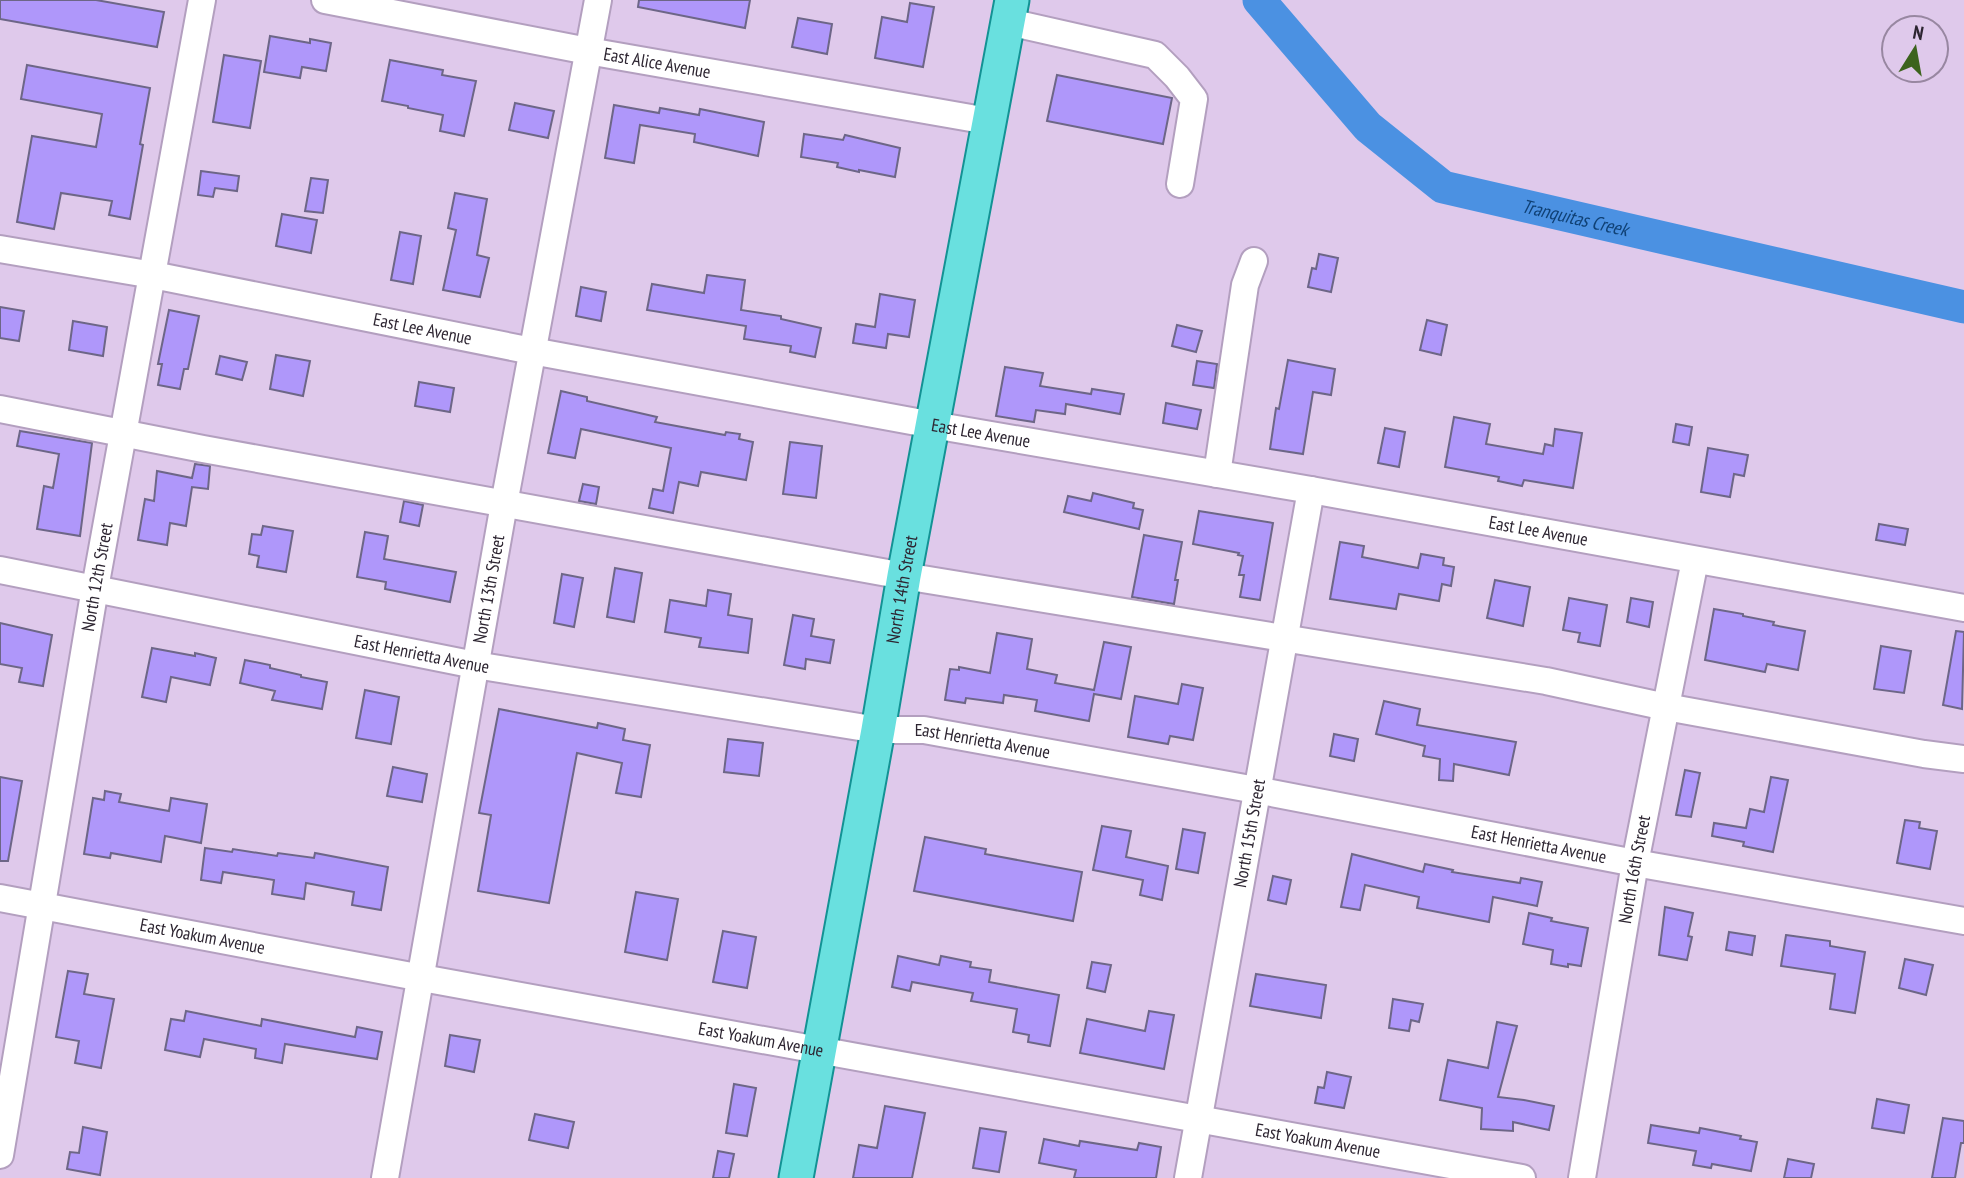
<svg xmlns="http://www.w3.org/2000/svg" width="1964" height="1178" viewBox="0 0 1964 1178" font-family="'PT Sans Narrow',sans-serif">
<style>
.lines{fill:none;stroke-linecap:round;stroke-linejoin:round}
.river{stroke:#4b91e2;stroke-width:33}
.building{fill:#af97fa;stroke:#6d6687;stroke-width:2}
.minor-casing{stroke:#b39fbf;stroke-width:30}
.major-casing{stroke:#139294;stroke-width:37}
.minor{stroke:#fff;stroke-width:26}
.major{stroke:#69e0df;stroke-width:33}
.labels{text-anchor:middle;stroke-width:5;stroke-linejoin:round;paint-order:stroke}
.street-label{font-size:18px;fill:#2d2531;stroke:#dfc9eb}
.water-label{font-size:19px;font-style:italic;fill:#104175;stroke:#dfc9eb}
</style>
<rect width="100%" height="100%" fill="#dfc9eb"/>
<g class="lines">
<path class="river" id="s1" d="M1259,0L1368,127L1443,187L1964,307"/>
</g>
<g class="building">
<polygon points="0,0 96,0 164,12 157,47 0,19"/>
<polygon points="639,0 750,0 745,28 638,7"/>
<polygon points="910,3 934,7 923,67 875,58 882,17 907,22"/>
<polygon points="798,18 832,24 827,54 792,47"/>
<polygon points="270,36 310,43 310,39 331,43 326,71 302,67 300,78 264,72"/>
<polygon points="224,55 261,61 250,128 213,122"/>
<polygon points="390,60 443,70 442,75 476,81 464,136 440,131 443,115 408,108 408,106 382,101"/>
<polygon points="27,65 150,88 140,144 143,145 130,219 109,215 112,201 61,193 54,229 17,222 32,136 96,147 102,114 21,99"/>
<polygon points="1057,75 1172,98 1163,144 1047,121"/>
<polygon points="515,103 554,111 548,138 509,130"/>
<polygon points="614,105 659,113 660,108 699,115 700,109 764,122 758,156 694,142 695,134 640,125 634,163 605,158"/>
<polygon points="804,134 843,140 845,135 900,148 895,177 859,170 859,172 837,167 838,163 801,157"/>
<polygon points="201,171 239,176 237,191 215,188 213,197 198,195"/>
<polygon points="311,178 328,180 323,213 305,211"/>
<polygon points="455,193 487,199 477,255 489,258 480,297 443,290 456,230 448,228"/>
<polygon points="282,214 317,220 311,253 276,246"/>
<polygon points="400,232 421,236 413,284 391,280"/>
<polygon points="1319,254 1338,258 1331,292 1308,287 1312,268 1316,269"/>
<polygon points="707,275 745,280 741,310 781,316 781,319 821,328 815,357 790,352 791,346 744,339 746,326 647,310 652,284 704,293"/>
<polygon points="581,287 606,292 601,321 576,316"/>
<polygon points="880,294 915,300 909,337 888,334 886,348 853,343 856,324 875,327"/>
<polygon points="0,307 24,311 19,341 0,338"/>
<polygon points="169,310 199,316 188,369 184,369 180,389 158,385 162,364 158,364"/>
<polygon points="1427,320 1447,325 1441,355 1420,350"/>
<polygon points="73,321 107,327 103,356 69,350"/>
<polygon points="1177,325 1202,331 1196,352 1172,346"/>
<polygon points="276,355 310,361 303,396 270,389"/>
<polygon points="220,356 247,362 242,380 216,374"/>
<polygon points="1288,360 1335,369 1331,395 1313,392 1303,454 1270,449 1276,408 1279,409"/>
<polygon points="1197,361 1217,364 1214,388 1193,385"/>
<polygon points="1005,367 1043,373 1040,386 1091,394 1092,389 1124,394 1120,414 1066,404 1065,414 1036,410 1034,422 996,416"/>
<polygon points="419,382 454,388 450,412 415,406"/>
<polygon points="561,391 587,397 587,401 657,417 655,422 725,435 726,432 740,434 739,439 753,442 746,480 701,472 698,486 679,482 673,513 649,508 653,489 663,491 671,448 581,429 575,458 548,453"/>
<polygon points="1166,403 1201,410 1197,429 1163,423"/>
<polygon points="1454,417 1490,424 1486,444 1543,454 1545,444 1553,446 1555,429 1582,433 1573,488 1524,480 1522,486 1498,481 1499,477 1445,467"/>
<polygon points="1676,424 1692,427 1689,445 1673,442"/>
<polygon points="1385,428 1405,432 1399,467 1378,463"/>
<polygon points="20,431 92,443 80,536 37,529 44,486 53,488 59,454 17,446"/>
<polygon points="790,442 822,446 816,498 783,494"/>
<polygon points="1708,448 1748,455 1744,476 1734,474 1730,497 1701,492"/>
<polygon points="195,464 210,466 208,489 192,487 186,526 170,523 167,545 138,540 145,499 154,501 157,471 192,478"/>
<polygon points="583,484 599,487 596,504 579,501"/>
<polygon points="1093,493 1134,503 1133,508 1143,510 1139,529 1064,512 1068,496 1091,501"/>
<polygon points="404,501 423,505 419,526 400,522"/>
<polygon points="1199,511 1273,523 1260,600 1240,597 1244,575 1239,575 1243,556 1238,555 1239,553 1193,544"/>
<polygon points="1879,524 1908,529 1905,545 1876,540"/>
<polygon points="263,526 293,531 286,572 257,567 259,556 249,554 252,534 261,535"/>
<polygon points="365,532 388,536 384,559 456,572 450,602 385,589 386,582 357,577"/>
<polygon points="1144,535 1182,542 1175,580 1178,580 1174,604 1132,597"/>
<polygon points="1340,542 1364,546 1362,557 1418,568 1421,554 1444,558 1443,565 1454,567 1451,586 1442,584 1439,601 1399,594 1396,609 1330,599"/>
<polygon points="615,568 642,573 634,622 607,617"/>
<polygon points="562,574 583,578 574,627 554,623"/>
<polygon points="1495,580 1530,587 1523,626 1487,618"/>
<polygon points="708,590 731,594 728,615 752,619 748,653 699,647 701,638 665,632 670,600 706,606"/>
<polygon points="1569,598 1607,605 1600,646 1578,642 1580,633 1563,630"/>
<polygon points="1631,598 1653,602 1649,627 1627,622"/>
<polygon points="1714,609 1743,614 1743,616 1774,622 1773,625 1805,631 1798,670 1767,664 1765,672 1705,660"/>
<polygon points="793,615 814,619 811,636 834,640 830,663 806,659 805,669 784,665"/>
<polygon points="0,623 52,635 43,686 19,682 22,668 0,664"/>
<polygon points="1956,631 1964,632 1962,709 1943,705"/>
<polygon points="997,633 1032,639 1027,669 1057,675 1055,683 1094,690 1104,642 1131,647 1121,699 1094,694 1089,721 1035,711 1037,700 1004,695 1003,703 966,698 965,703 945,700 950,669 959,670 959,667 990,673"/>
<polygon points="1881,646 1911,651 1904,693 1874,689"/>
<polygon points="152,648 195,656 195,653 216,658 210,685 171,677 166,702 142,697"/>
<polygon points="245,660 270,665 270,668 301,675 301,677 327,682 322,709 272,700 275,691 240,683"/>
<polygon points="1182,684 1203,688 1193,740 1170,736 1168,744 1128,737 1135,696 1178,704"/>
<polygon points="365,690 399,697 391,744 356,738"/>
<polygon points="1384,701 1420,709 1417,725 1516,742 1509,775 1454,764 1453,781 1439,780 1440,759 1423,756 1425,746 1376,734"/>
<polygon points="499,709 597,728 598,723 625,729 623,740 650,745 641,797 616,793 622,763 577,753 549,903 478,891 491,815 479,813"/>
<polygon points="1334,734 1358,739 1354,761 1330,756"/>
<polygon points="728,739 763,743 759,776 724,772"/>
<polygon points="393,767 427,774 422,802 387,796"/>
<polygon points="1685,770 1700,773 1691,817 1676,815"/>
<polygon points="0,777 22,781 8,861 0,861"/>
<polygon points="1771,777 1788,780 1773,852 1743,846 1744,842 1712,836 1714,823 1746,828 1750,809 1764,812"/>
<polygon points="105,791 121,794 119,802 169,811 171,798 207,804 201,843 165,836 161,862 111,853 110,858 84,854 93,798 104,800"/>
<polygon points="1905,820 1920,822 1919,828 1937,831 1930,869 1897,863"/>
<polygon points="1102,826 1131,831 1126,857 1168,866 1162,900 1140,895 1143,880 1093,870"/>
<polygon points="1183,829 1205,833 1198,873 1176,869"/>
<polygon points="925,837 986,849 985,854 1082,872 1073,921 914,891"/>
<polygon points="205,848 232,852 233,849 277,856 278,853 314,858 315,853 388,867 381,910 352,905 354,892 306,883 304,899 272,894 274,880 223,872 221,883 201,880"/>
<polygon points="1352,854 1423,872 1425,864 1453,870 1452,872 1520,883 1521,878 1542,882 1537,906 1493,897 1489,922 1417,908 1419,897 1365,885 1360,910 1341,907"/>
<polygon points="1273,876 1291,880 1286,904 1268,900"/>
<polygon points="636,892 678,899 667,960 625,952"/>
<polygon points="1665,907 1693,913 1688,936 1692,937 1687,960 1659,955"/>
<polygon points="1529,913 1552,918 1551,921 1588,928 1581,966 1568,964 1568,967 1551,964 1553,950 1523,944"/>
<polygon points="723,931 756,937 747,988 713,982"/>
<polygon points="1729,932 1755,936 1752,955 1726,950"/>
<polygon points="1786,935 1830,941 1830,946 1865,952 1855,1013 1830,1009 1835,974 1781,966"/>
<polygon points="898,956 939,965 941,956 971,962 970,967 991,970 989,982 1059,995 1050,1046 1028,1042 1029,1035 1013,1032 1017,1009 971,1001 973,993 912,982 910,991 892,987"/>
<polygon points="1905,959 1933,965 1926,995 1899,988"/>
<polygon points="1092,962 1111,965 1105,992 1087,988"/>
<polygon points="68,971 88,974 84,994 114,999 101,1068 75,1063 79,1041 56,1037"/>
<polygon points="1256,974 1326,985 1321,1018 1250,1006"/>
<polygon points="1393,999 1423,1004 1419,1022 1411,1020 1409,1031 1389,1028"/>
<polygon points="186,1011 261,1026 262,1019 355,1037 357,1027 382,1032 377,1059 285,1044 282,1063 255,1058 256,1049 204,1039 200,1057 165,1050 171,1019 184,1021"/>
<polygon points="1149,1011 1174,1015 1164,1069 1080,1053 1087,1019 1145,1031"/>
<polygon points="1497,1022 1517,1026 1498,1097 1524,1100 1554,1106 1549,1130 1513,1122 1513,1131 1481,1129 1482,1108 1440,1100 1448,1060 1488,1068"/>
<polygon points="450,1035 480,1040 474,1072 445,1066"/>
<polygon points="1327,1072 1351,1077 1344,1108 1315,1103 1318,1087 1324,1088"/>
<polygon points="734,1084 756,1088 747,1136 726,1133"/>
<polygon points="1877,1099 1909,1105 1904,1133 1872,1128"/>
<polygon points="885,1106 925,1113 912,1178 853,1178 859,1145 877,1148"/>
<polygon points="535,1114 574,1122 568,1148 529,1140"/>
<polygon points="1943,1118 1964,1121 1964,1143 1961,1143 1955,1178 1932,1178"/>
<polygon points="1651,1125 1699,1133 1700,1128 1741,1136 1740,1139 1757,1142 1751,1171 1712,1164 1711,1168 1693,1165 1696,1151 1648,1143"/>
<polygon points="83,1127 107,1132 100,1175 67,1169 70,1152 79,1153"/>
<polygon points="980,1128 1006,1132 999,1172 973,1168"/>
<polygon points="1044,1139 1079,1146 1080,1141 1137,1150 1139,1143 1161,1147 1156,1178 1074,1178 1076,1170 1039,1163"/>
<polygon points="718,1151 734,1154 729,1178 713,1178"/>
<polygon points="1788,1159 1814,1164 1811,1178 1784,1178"/>
</g>
<g class="lines">
<defs>
<g id="minor">
<path id="s2" d="M325,0L588,51L988,121"/>
<polyline points="1009,22 1155,55 1177,77 1194,99 1180,184"/>
<path id="s3" d="M0,249L153,275L532,351L933,425L1311,490L1964,608"/>
<polyline points="0,409 203,449 904,576 1546,681 1666,707 1924,754 1964,759"/>
<polyline points="1217,474 1245,285 1254,261"/>
<path id="s4" d="M0,570L475,665L878,730H924L1256,790L1635,863L1964,921"/>
<path id="s5" d="M0,898L422,978L1522,1178"/>
<path id="s6" d="M0,1155L95,588L202,0"/>
<path id="s7" d="M385,1178L504,504L598,0"/>
<path id="s8" d="M1188,1178L1311,490"/>
<path id="s9" d="M1582,1178L1635,863L1695,560"/>
</g>
<g id="major">
<path id="s10" d="M796,1178L878,730L904,576L1012,0"/>
</g>
</defs>
<use href="#minor" class="minor-casing"/>
<use href="#major" class="major-casing"/>
<use href="#minor" class="minor"/>
<use href="#major" class="major"/>
</g>
<g class="labels">
<g class="street-label">
<text dy="6" stroke="none"><textPath href="#s2" startOffset="338">East Alice Avenue</textPath></text>
<text dy="6" stroke="none"><textPath href="#s3" startOffset="430">East Lee Avenue</textPath></text>
<text dy="6" stroke="none"><textPath href="#s3" startOffset="998">East Lee Avenue</textPath></text>
<text dy="6" stroke="none"><textPath href="#s3" startOffset="1564">East Lee Avenue</textPath></text>
<text dy="6" stroke="none"><textPath href="#s6" startOffset="586">North 12th Street</textPath></text>
<text dy="6" stroke="none"><textPath href="#s7" startOffset="598">North 13th Street</textPath></text>
<text dy="6" stroke="none"><textPath href="#s10" startOffset="598">North 14th Street</textPath></text>
<text dy="6" stroke="none"><textPath href="#s4" startOffset="430">East Henrietta Avenue</textPath></text>
<text dy="6" stroke="none"><textPath href="#s4" startOffset="998">East Henrietta Avenue</textPath></text>
<text dy="6" stroke="none"><textPath href="#s8" startOffset="350">North 15th Street</textPath></text>
<text dy="6" stroke="none"><textPath href="#s4" startOffset="1564">East Henrietta Avenue</textPath></text>
<text dy="6" stroke="none"><textPath href="#s9" startOffset="313">North 16th Street</textPath></text>
<text dy="6" stroke="none"><textPath href="#s5" startOffset="206">East Yoakum Avenue</textPath></text>
<text dy="6" stroke="none"><textPath href="#s5" startOffset="774">East Yoakum Avenue</textPath></text>
<text dy="6" stroke="none"><textPath href="#s5" startOffset="1340">East Yoakum Avenue</textPath></text>
</g>
<g class="water-label">
<text dy="7" stroke="none"><textPath href="#s1" startOffset="399">Tranquitas Creek</textPath></text>
</g>
</g>
<g transform="translate(1915 49) rotate(11)"><circle r="33" fill="#dfc9eb" stroke="#9887a1" stroke-width="2"/>
<path d="M0-5L12 26L0 18L-12 26Z" fill="#3c631d"/>
<text y="-10" font-size="19" font-weight="bold" text-anchor="middle" fill="#2d2531">N</text>
</g>
</svg>
